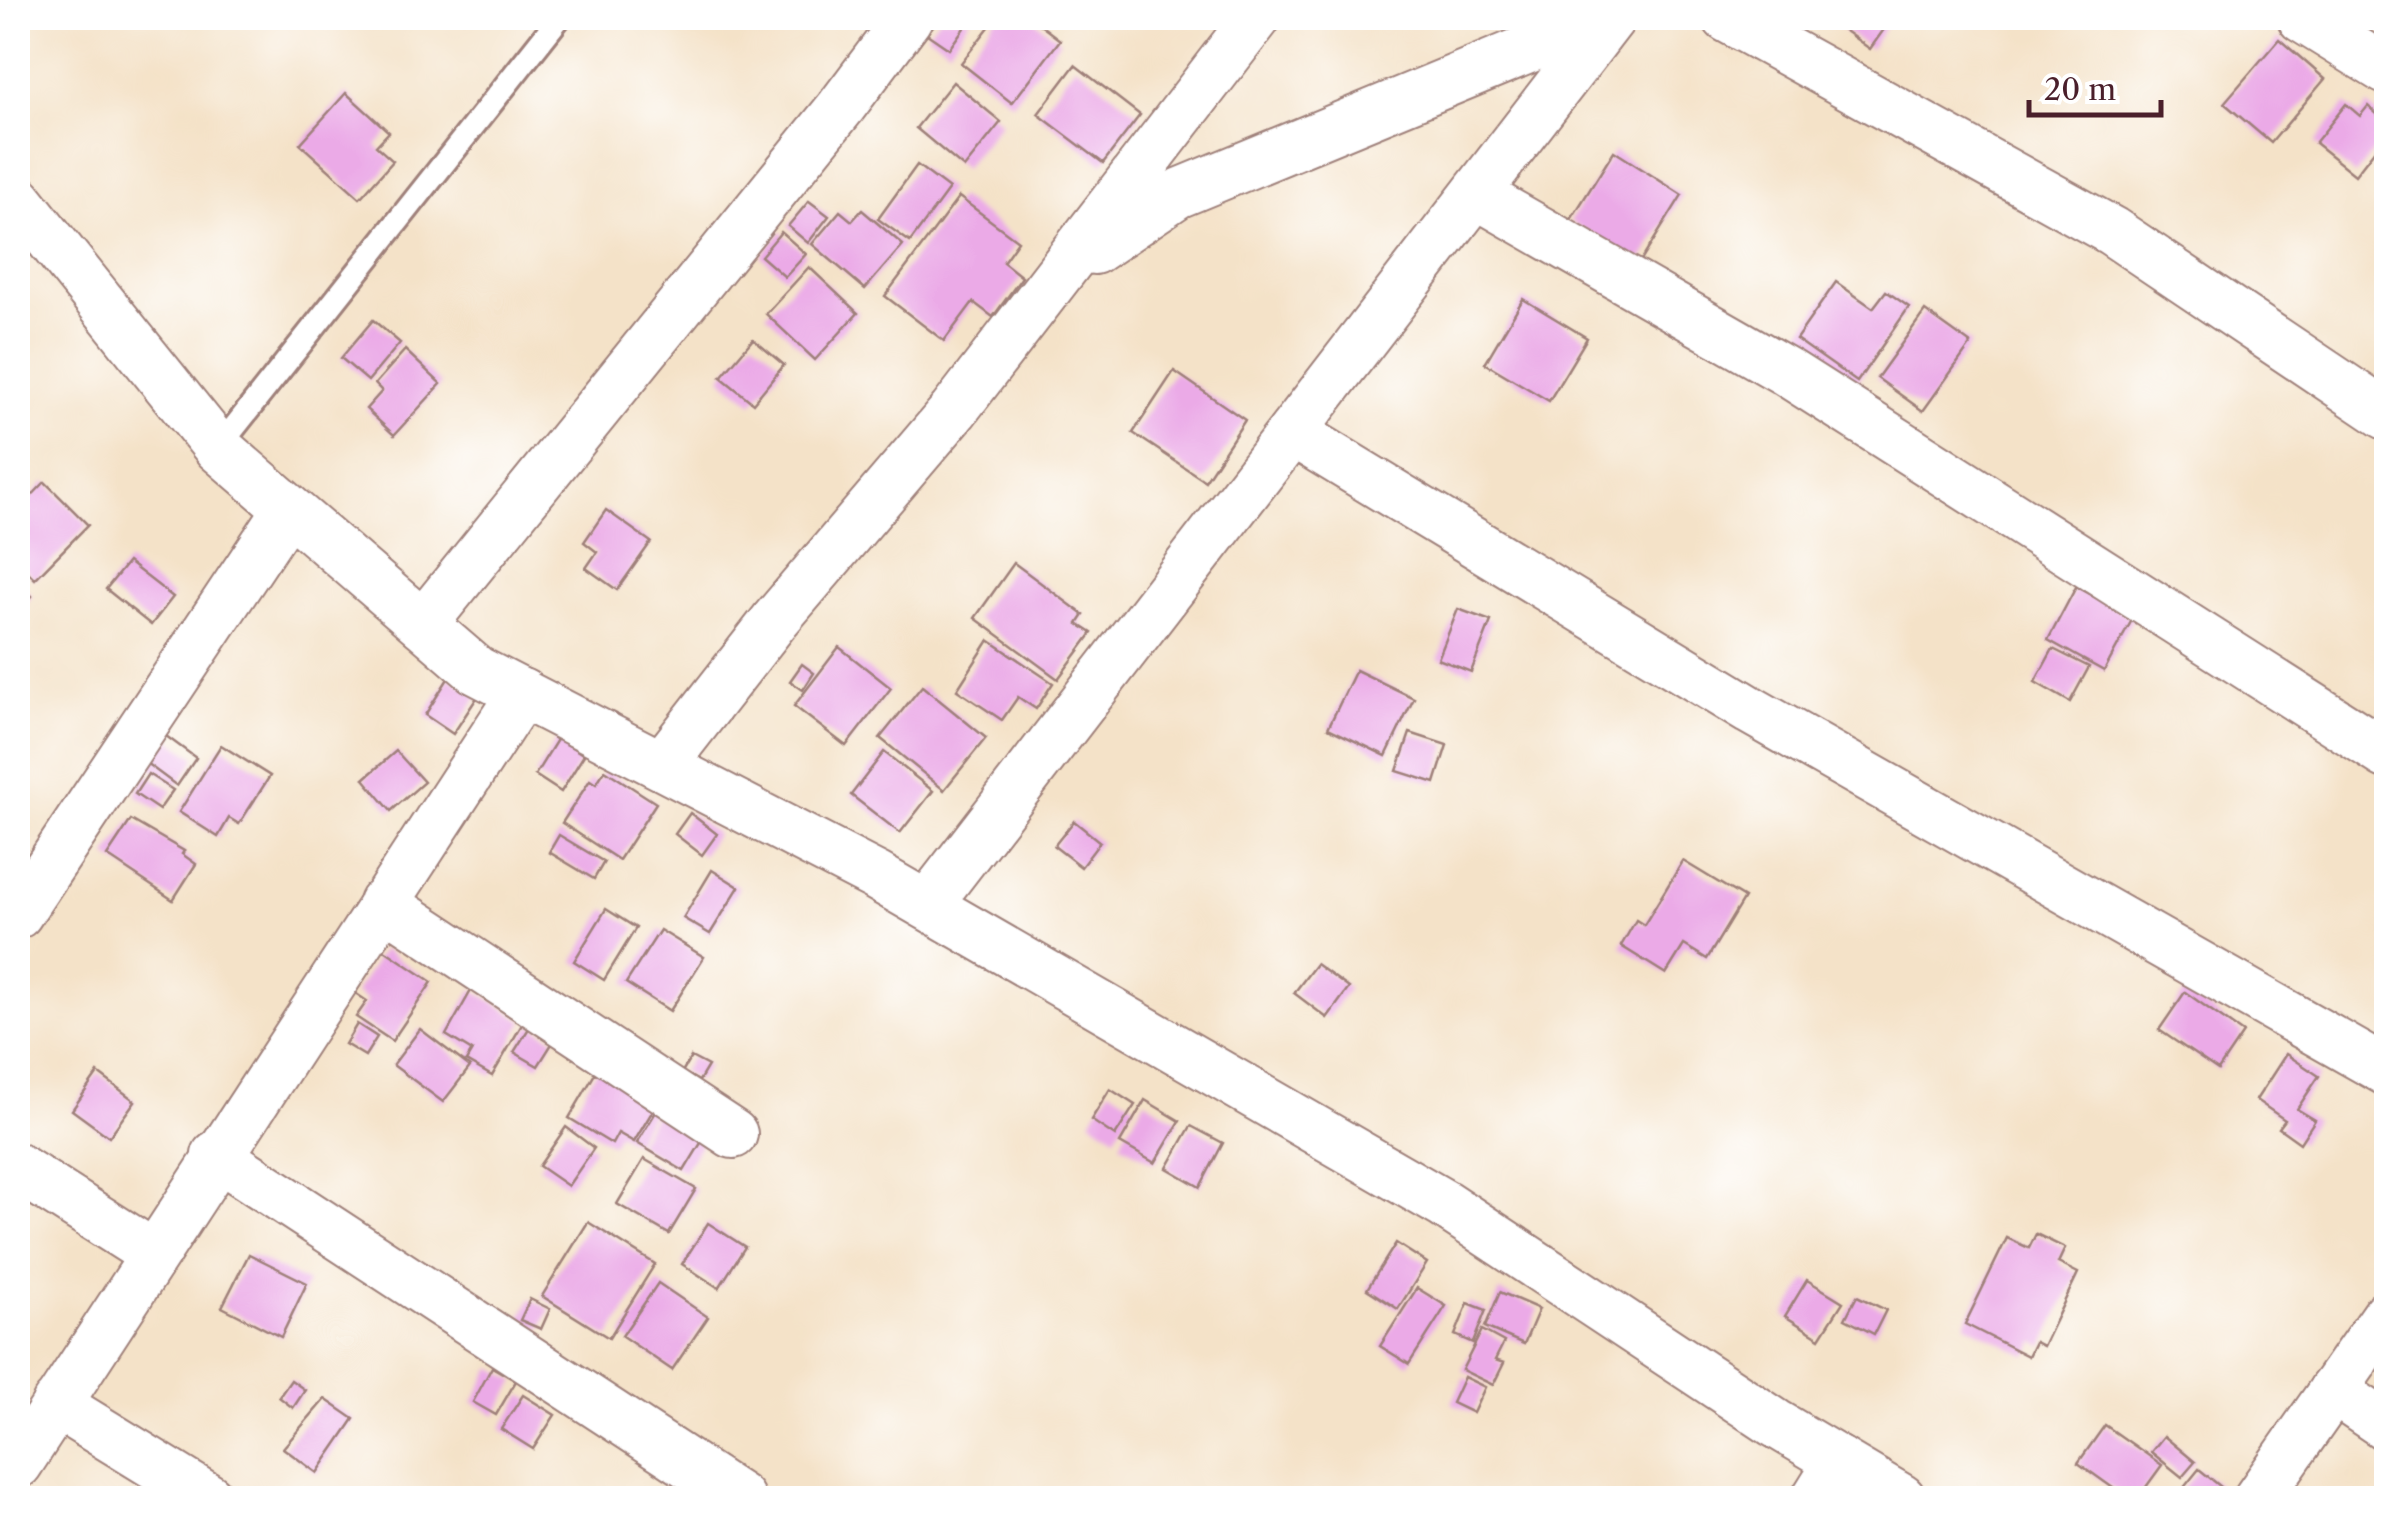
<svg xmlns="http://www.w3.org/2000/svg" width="2404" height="1516" viewBox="0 0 2404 1516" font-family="'Libre Caslon Text',serif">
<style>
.building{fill:#ebaae7}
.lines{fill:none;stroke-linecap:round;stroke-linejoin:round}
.service-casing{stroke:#9f807a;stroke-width:28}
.minor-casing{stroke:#9f807a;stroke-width:52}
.service{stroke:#fff;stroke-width:22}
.minor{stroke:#fff;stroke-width:48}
</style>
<rect width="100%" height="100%" fill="#fff"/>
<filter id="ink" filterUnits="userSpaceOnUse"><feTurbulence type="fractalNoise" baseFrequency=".01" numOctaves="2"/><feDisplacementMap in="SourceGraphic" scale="20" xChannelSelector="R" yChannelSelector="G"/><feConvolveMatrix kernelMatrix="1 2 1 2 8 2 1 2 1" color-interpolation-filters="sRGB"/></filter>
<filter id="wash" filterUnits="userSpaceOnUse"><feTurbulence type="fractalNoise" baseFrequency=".0048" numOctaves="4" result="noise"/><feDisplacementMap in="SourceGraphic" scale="40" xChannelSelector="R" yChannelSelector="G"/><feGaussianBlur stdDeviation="2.25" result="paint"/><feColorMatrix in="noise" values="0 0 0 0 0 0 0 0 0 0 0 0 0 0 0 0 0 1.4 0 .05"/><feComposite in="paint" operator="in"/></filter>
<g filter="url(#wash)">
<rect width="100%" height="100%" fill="#f4e2c8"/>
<g id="blocks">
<g class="building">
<polygon points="939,18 971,18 949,49 927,34"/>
<polygon points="996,18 1031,18 1060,40 1012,103 961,63"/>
<polygon points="1844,18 1892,18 1870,49 1838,26"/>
<polygon points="2279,39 2325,79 2271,143 2224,103"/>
<polygon points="1075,65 1140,115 1103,163 1038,114"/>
<polygon points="953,82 1001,122 964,168 916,128"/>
<polygon points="346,93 389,132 376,146 393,161 360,198 300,144"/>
<polygon points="2346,104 2360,116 2368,106 2386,122 2386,135 2355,175 2315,143"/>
<polygon points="1614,151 1682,195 1639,264 1570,221"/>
<polygon points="917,165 949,189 910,242 878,219"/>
<polygon points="959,197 1018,241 1003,262 1022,277 993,317 973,302 944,341 885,296"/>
<polygon points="809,201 829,216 808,243 788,226"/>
<polygon points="862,210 903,245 865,289 812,244 840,211 852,221"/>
<polygon points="781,232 806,254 785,277 761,256"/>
<polygon points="809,267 858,313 815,360 766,314"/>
<polygon points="1836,282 1873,308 1886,291 1909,307 1857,382 1796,339"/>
<polygon points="1523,299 1587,338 1549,401 1485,363"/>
<polygon points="1925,311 1971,344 1923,411 1877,378"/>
<polygon points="373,320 400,343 368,381 341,358"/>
<polygon points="753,339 784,365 753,403 721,377"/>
<polygon points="405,350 441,384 394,435 366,409 382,391 375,384"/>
<polygon points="1174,371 1245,420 1205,481 1133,433"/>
<polygon points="45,482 88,525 35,579 18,562 18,510"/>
<polygon points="606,510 651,542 617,590 586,568 597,552 584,542"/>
<polygon points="128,562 173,597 151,625 106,589"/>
<polygon points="1014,563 1084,615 1078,624 1092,633 1058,679 975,618"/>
<polygon points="18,582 32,596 18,612"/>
<polygon points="2076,587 2133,618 2104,671 2048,640"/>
<polygon points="1458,609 1491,621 1471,672 1438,659"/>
<polygon points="989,640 1053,683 1036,709 1018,697 1002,720 957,690"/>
<polygon points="839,647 891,688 846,746 794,706"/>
<polygon points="2053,649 2089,667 2070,702 2035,682"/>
<polygon points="802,664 814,673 803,690 790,681"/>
<polygon points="1356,670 1414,698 1386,756 1328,728"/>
<polygon points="449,677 478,696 453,734 425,715"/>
<polygon points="922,686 986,738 944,790 880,738"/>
<polygon points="1410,733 1447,745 1435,783 1397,771"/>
<polygon points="166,736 196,758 177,786 146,763"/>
<polygon points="558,738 584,755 561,792 535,775"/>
<polygon points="221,745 270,776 239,824 229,818 218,837 179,812"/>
<polygon points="396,751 424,782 391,811 364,779"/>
<polygon points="884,752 933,791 900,833 851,795"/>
<polygon points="605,770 656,803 619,860 562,823 590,780 596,784"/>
<polygon points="148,774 173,790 159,810 135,794"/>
<polygon points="690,813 717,834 702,855 675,834"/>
<polygon points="131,820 184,851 182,854 196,864 173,900 107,856"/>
<polygon points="1074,821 1100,842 1081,867 1054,846"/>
<polygon points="559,835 604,862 594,879 549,852"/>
<polygon points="1683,861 1744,898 1707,959 1684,945 1666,974 1621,946 1636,920 1644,925"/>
<polygon points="712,870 739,887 710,934 683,918"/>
<polygon points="606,909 636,928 604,980 574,961"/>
<polygon points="660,930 704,957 670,1011 626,983"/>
<polygon points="383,949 432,982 392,1041 356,1017 367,1001 355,993"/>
<polygon points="1316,964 1349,988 1327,1018 1294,993"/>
<polygon points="472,989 524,1021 492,1076 466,1061 472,1051 446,1035"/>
<polygon points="2185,992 2243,1033 2218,1070 2159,1030"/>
<polygon points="357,1024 377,1037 365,1056 345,1044"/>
<polygon points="531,1025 555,1039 538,1066 514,1052"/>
<polygon points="420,1029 470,1067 443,1102 393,1065"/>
<polygon points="2286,1054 2319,1076 2297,1109 2315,1120 2300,1143 2279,1128 2285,1120 2256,1100"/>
<polygon points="691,1057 708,1066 699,1081 682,1072"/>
<polygon points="600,1065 655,1107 634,1142 618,1133 612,1144 569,1118"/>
<polygon points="98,1073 135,1101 109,1137 72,1110"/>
<polygon points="1110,1089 1135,1105 1115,1136 1091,1120"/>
<polygon points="1145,1100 1180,1121 1155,1163 1120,1143"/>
<polygon points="657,1110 704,1138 684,1171 637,1143"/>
<polygon points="1191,1126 1223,1143 1200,1187 1167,1168"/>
<polygon points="566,1127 594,1148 568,1186 539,1166"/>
<polygon points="644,1159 696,1189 669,1234 617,1204"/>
<polygon points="588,1222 655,1264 609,1338 542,1296"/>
<polygon points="708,1223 745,1247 719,1288 682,1264"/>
<polygon points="2036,1234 2065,1248 2058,1263 2078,1273 2043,1346 2035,1342 2028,1356 1965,1324 2007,1238 2029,1248"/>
<polygon points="1396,1243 1427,1263 1398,1309 1367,1289"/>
<polygon points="249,1254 307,1283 281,1337 222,1307"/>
<polygon points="1807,1280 1843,1302 1820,1338 1785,1316"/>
<polygon points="658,1283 708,1317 672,1370 622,1336"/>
<polygon points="1417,1288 1446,1306 1409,1364 1380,1346"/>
<polygon points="1500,1292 1539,1309 1524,1344 1485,1327"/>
<polygon points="1857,1296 1886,1310 1874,1334 1845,1319"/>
<polygon points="530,1299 550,1309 541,1329 520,1320"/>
<polygon points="1468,1303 1486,1310 1473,1343 1455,1335"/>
<polygon points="1482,1330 1504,1342 1495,1360 1504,1363 1493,1385 1462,1370"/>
<polygon points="492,1367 516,1381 496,1415 473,1402"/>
<polygon points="1464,1377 1485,1387 1473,1413 1452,1403"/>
<polygon points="291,1380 305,1390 293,1408 279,1397"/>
<polygon points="523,1395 555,1415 533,1449 501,1429"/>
<polygon points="325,1399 354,1419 317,1473 283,1448"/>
<polygon points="2105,1425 2162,1465 2138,1498 2127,1498 2078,1463"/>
<polygon points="2164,1436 2195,1462 2182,1477 2151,1452"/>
<polygon points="2199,1469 2226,1491 2221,1498 2177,1496"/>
</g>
</g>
</g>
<g filter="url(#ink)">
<use href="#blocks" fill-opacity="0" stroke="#9f807a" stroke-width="2.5"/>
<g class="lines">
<defs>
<polyline id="service" points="218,448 559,18"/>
<g id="minor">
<polyline points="1727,18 2112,231 2386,415"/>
<polyline points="2302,18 2386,70"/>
<polyline points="1476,194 1787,372 2386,754"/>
<polyline points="18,199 218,448 476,670 876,876 1444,1204 1775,1423 1901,1498"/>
<polyline points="1094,250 1177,194 1603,18"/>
<polyline points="1292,432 1750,710 2386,1071"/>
<polyline points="423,624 841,107 908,18"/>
<polyline points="662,765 776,619 954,410 1256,18"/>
<polyline points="383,903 733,1134"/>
<polyline points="927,905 1611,18"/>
<polyline points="18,914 288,509"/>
<polyline points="216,1155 740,1498"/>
<polyline points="18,1168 153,1254"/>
<polyline points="2333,1390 2386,1426"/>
<polyline points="56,1404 209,1498"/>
<polyline points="18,1464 522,693"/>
<polyline points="1816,1498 1839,1461"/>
<polyline points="2258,1498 2386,1315"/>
</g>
</defs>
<use href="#service" class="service-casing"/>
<use href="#minor" class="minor-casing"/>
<use href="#service" class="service"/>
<use href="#minor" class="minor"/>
</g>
</g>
<rect width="2404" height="1516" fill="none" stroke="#fff" stroke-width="60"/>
<path d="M2029 100v15h132v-15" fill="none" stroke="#4a1f2b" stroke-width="5"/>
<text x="2044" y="100" font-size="30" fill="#4a1f2b" stroke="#ffffff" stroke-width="8" paint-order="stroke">20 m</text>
</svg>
